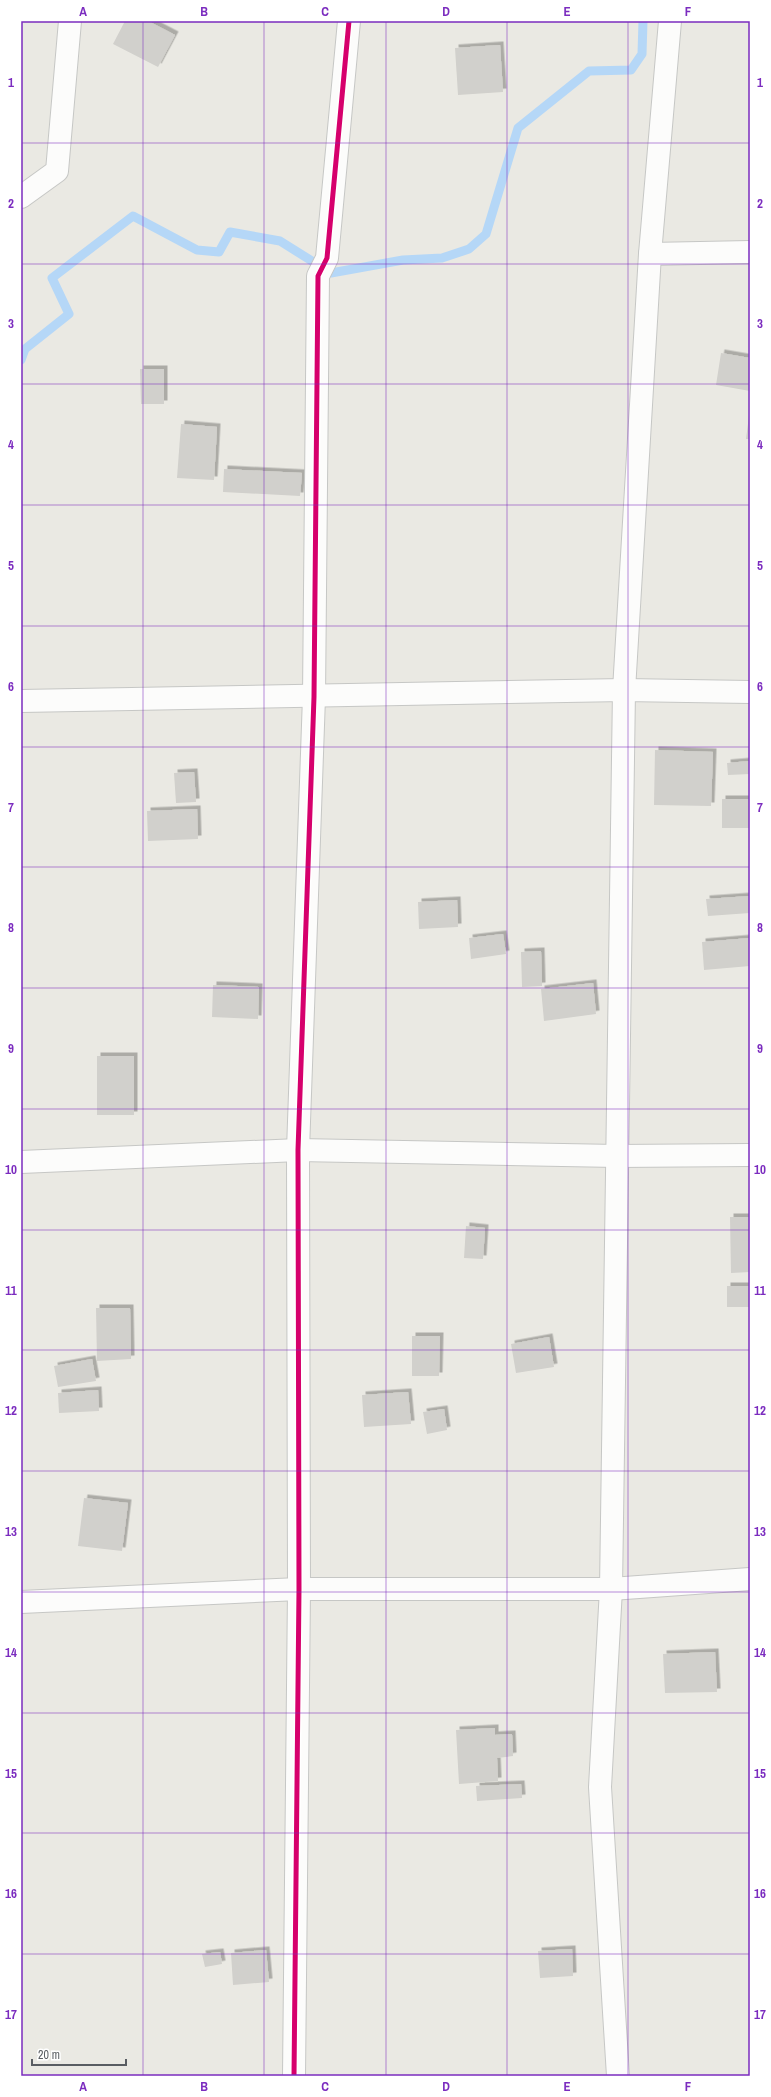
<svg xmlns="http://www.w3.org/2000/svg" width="771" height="2097" viewBox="0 0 771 2097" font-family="'Archivo Narrow',sans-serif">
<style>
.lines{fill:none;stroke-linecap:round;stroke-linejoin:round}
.stream{stroke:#b5d7f7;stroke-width:9}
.building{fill:#d1d0cc;filter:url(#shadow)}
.street-casing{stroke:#c6c7c5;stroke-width:24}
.street{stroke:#fcfcfb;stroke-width:22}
.cycleway-casing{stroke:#fff;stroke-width:8}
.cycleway{stroke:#d6006c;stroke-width:5}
.grid{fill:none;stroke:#7b2cbf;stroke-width:1;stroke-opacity:0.55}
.neatline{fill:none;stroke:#7b2cbf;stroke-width:1.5}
.grid-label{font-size:13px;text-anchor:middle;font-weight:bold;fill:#7b2cbf}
</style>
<defs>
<filter id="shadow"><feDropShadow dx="3.5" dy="-3.5" stdDeviation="0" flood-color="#0004"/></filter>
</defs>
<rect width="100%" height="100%" fill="#eae9e3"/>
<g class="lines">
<polyline class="stream" points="21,360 25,349 69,314 52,278 133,216 197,250 219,252 230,232 280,241 331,273 403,260 442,258 469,249 486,234 518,128 589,71 631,70 642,54 643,21"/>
</g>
<g class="building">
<polygon points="125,21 148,21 175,35 158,67 113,44"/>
<polygon points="500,45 503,92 458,95 455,48"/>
<polygon points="721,353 750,358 750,391 716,385"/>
<polygon points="140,369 164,369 164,404 141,404"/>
<polygon points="749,416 750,416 750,439 746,439"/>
<polygon points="181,424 217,427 214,480 177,478"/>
<polygon points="224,469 302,473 300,496 223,492"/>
<polygon points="655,750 713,752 711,806 654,805"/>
<polygon points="750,761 750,774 728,775 727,763"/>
<polygon points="194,772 196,802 176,803 174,773"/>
<rect x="722" y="799" width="28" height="29"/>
<polygon points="197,809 198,839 148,841 147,811"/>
<polygon points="750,896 750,913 708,916 706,899"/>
<polygon points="457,900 458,927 419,929 418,902"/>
<polygon points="503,934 506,954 471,959 469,938"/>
<polygon points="750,938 750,966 704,970 702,942"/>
<polygon points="541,951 542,986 522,987 521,952"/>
<polygon points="593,983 596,1014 544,1021 541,989"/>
<polygon points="213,985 259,987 258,1019 212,1017"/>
<rect x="97" y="1056" width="37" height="59"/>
<polygon points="730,1217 750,1217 750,1272 731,1273"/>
<polygon points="466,1226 485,1228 483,1259 464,1258"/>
<rect x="727" y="1286" width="23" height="21"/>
<polygon points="96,1308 130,1308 131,1359 97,1361"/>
<polygon points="412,1336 440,1336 439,1376 412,1376"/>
<polygon points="549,1337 554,1367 516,1373 511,1344"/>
<polygon points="92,1359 96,1381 58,1387 54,1366"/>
<polygon points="98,1390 99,1411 59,1413 58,1393"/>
<polygon points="408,1392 411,1424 364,1427 362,1395"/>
<polygon points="444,1409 447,1430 427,1434 423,1412"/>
<polygon points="84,1498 128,1503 122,1551 78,1546"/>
<polygon points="715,1652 717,1692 665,1693 663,1654"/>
<polygon points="495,1728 495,1735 512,1734 513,1756 497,1758 498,1781 459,1784 456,1730"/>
<polygon points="521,1784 522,1798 477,1801 476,1786"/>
<polygon points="572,1949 573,1976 540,1978 538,1951"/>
<polygon points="266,1950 269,1982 233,1985 231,1953"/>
<polygon points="220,1952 222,1964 205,1967 202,1954"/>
</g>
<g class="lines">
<defs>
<g id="street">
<polyline points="21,197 57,171 70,21"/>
<polyline points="650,254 750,252"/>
<polyline points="21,701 624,690 750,692"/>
<polyline points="21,1162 298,1150 617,1156 750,1155"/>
<polyline points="21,1602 299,1589 611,1589 750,1579"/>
<polyline points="294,2076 299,1589 298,1150 314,697 318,276 327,258 349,21"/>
<polyline points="618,2076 600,1787 611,1589 624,690 650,254 670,21"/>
</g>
</defs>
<use href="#street" class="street-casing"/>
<use href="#street" class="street"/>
<defs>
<polyline id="cycleway" points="294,2076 299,1589 298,1150 314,697 318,276 327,258 349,21"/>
</defs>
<use href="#cycleway" class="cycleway-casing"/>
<use href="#cycleway" class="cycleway"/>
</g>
<path class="grid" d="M143,21V2076M264,21V2076M386,21V2076M507,21V2076M628,21V2076M21,143H750M21,264H750M21,384H750M21,505H750M21,626H750M21,747H750M21,867H750M21,988H750M21,1109H750M21,1230H750M21,1350H750M21,1471H750M21,1592H750M21,1713H750M21,1833H750M21,1954H750"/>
<rect width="771" height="2097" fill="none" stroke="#ffffff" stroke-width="44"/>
<path d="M32 2059v6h94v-6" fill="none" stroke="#595d62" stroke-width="2"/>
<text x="38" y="2059" font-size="12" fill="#595d62" stroke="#ffffff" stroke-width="3" paint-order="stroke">20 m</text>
<rect x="22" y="22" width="727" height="2053" class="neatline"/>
<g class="grid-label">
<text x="83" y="16">A</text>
<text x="204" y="16">B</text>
<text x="325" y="16">C</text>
<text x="446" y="16">D</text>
<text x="567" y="16">E</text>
<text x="688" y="16">F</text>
<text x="11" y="87">1</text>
<text x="760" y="87">1</text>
<text x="11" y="208">2</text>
<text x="760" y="208">2</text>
<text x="11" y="328">3</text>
<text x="760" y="328">3</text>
<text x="11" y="449">4</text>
<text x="760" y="449">4</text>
<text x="11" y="570">5</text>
<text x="760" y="570">5</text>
<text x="11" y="691">6</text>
<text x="760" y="691">6</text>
<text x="11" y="812">7</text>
<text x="760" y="812">7</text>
<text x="11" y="932">8</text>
<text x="760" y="932">8</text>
<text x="11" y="1053">9</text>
<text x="760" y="1053">9</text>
<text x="11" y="1174">10</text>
<text x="760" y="1174">10</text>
<text x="11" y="1295">11</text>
<text x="760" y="1295">11</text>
<text x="11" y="1415">12</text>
<text x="760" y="1415">12</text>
<text x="11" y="1536">13</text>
<text x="760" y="1536">13</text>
<text x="11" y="1657">14</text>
<text x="760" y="1657">14</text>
<text x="11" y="1778">15</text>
<text x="760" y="1778">15</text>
<text x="11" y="1898">16</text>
<text x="760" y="1898">16</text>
<text x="11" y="2019">17</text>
<text x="760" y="2019">17</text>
<text x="83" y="2091">A</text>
<text x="204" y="2091">B</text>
<text x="325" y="2091">C</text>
<text x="446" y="2091">D</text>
<text x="567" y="2091">E</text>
<text x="688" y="2091">F</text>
</g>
</svg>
